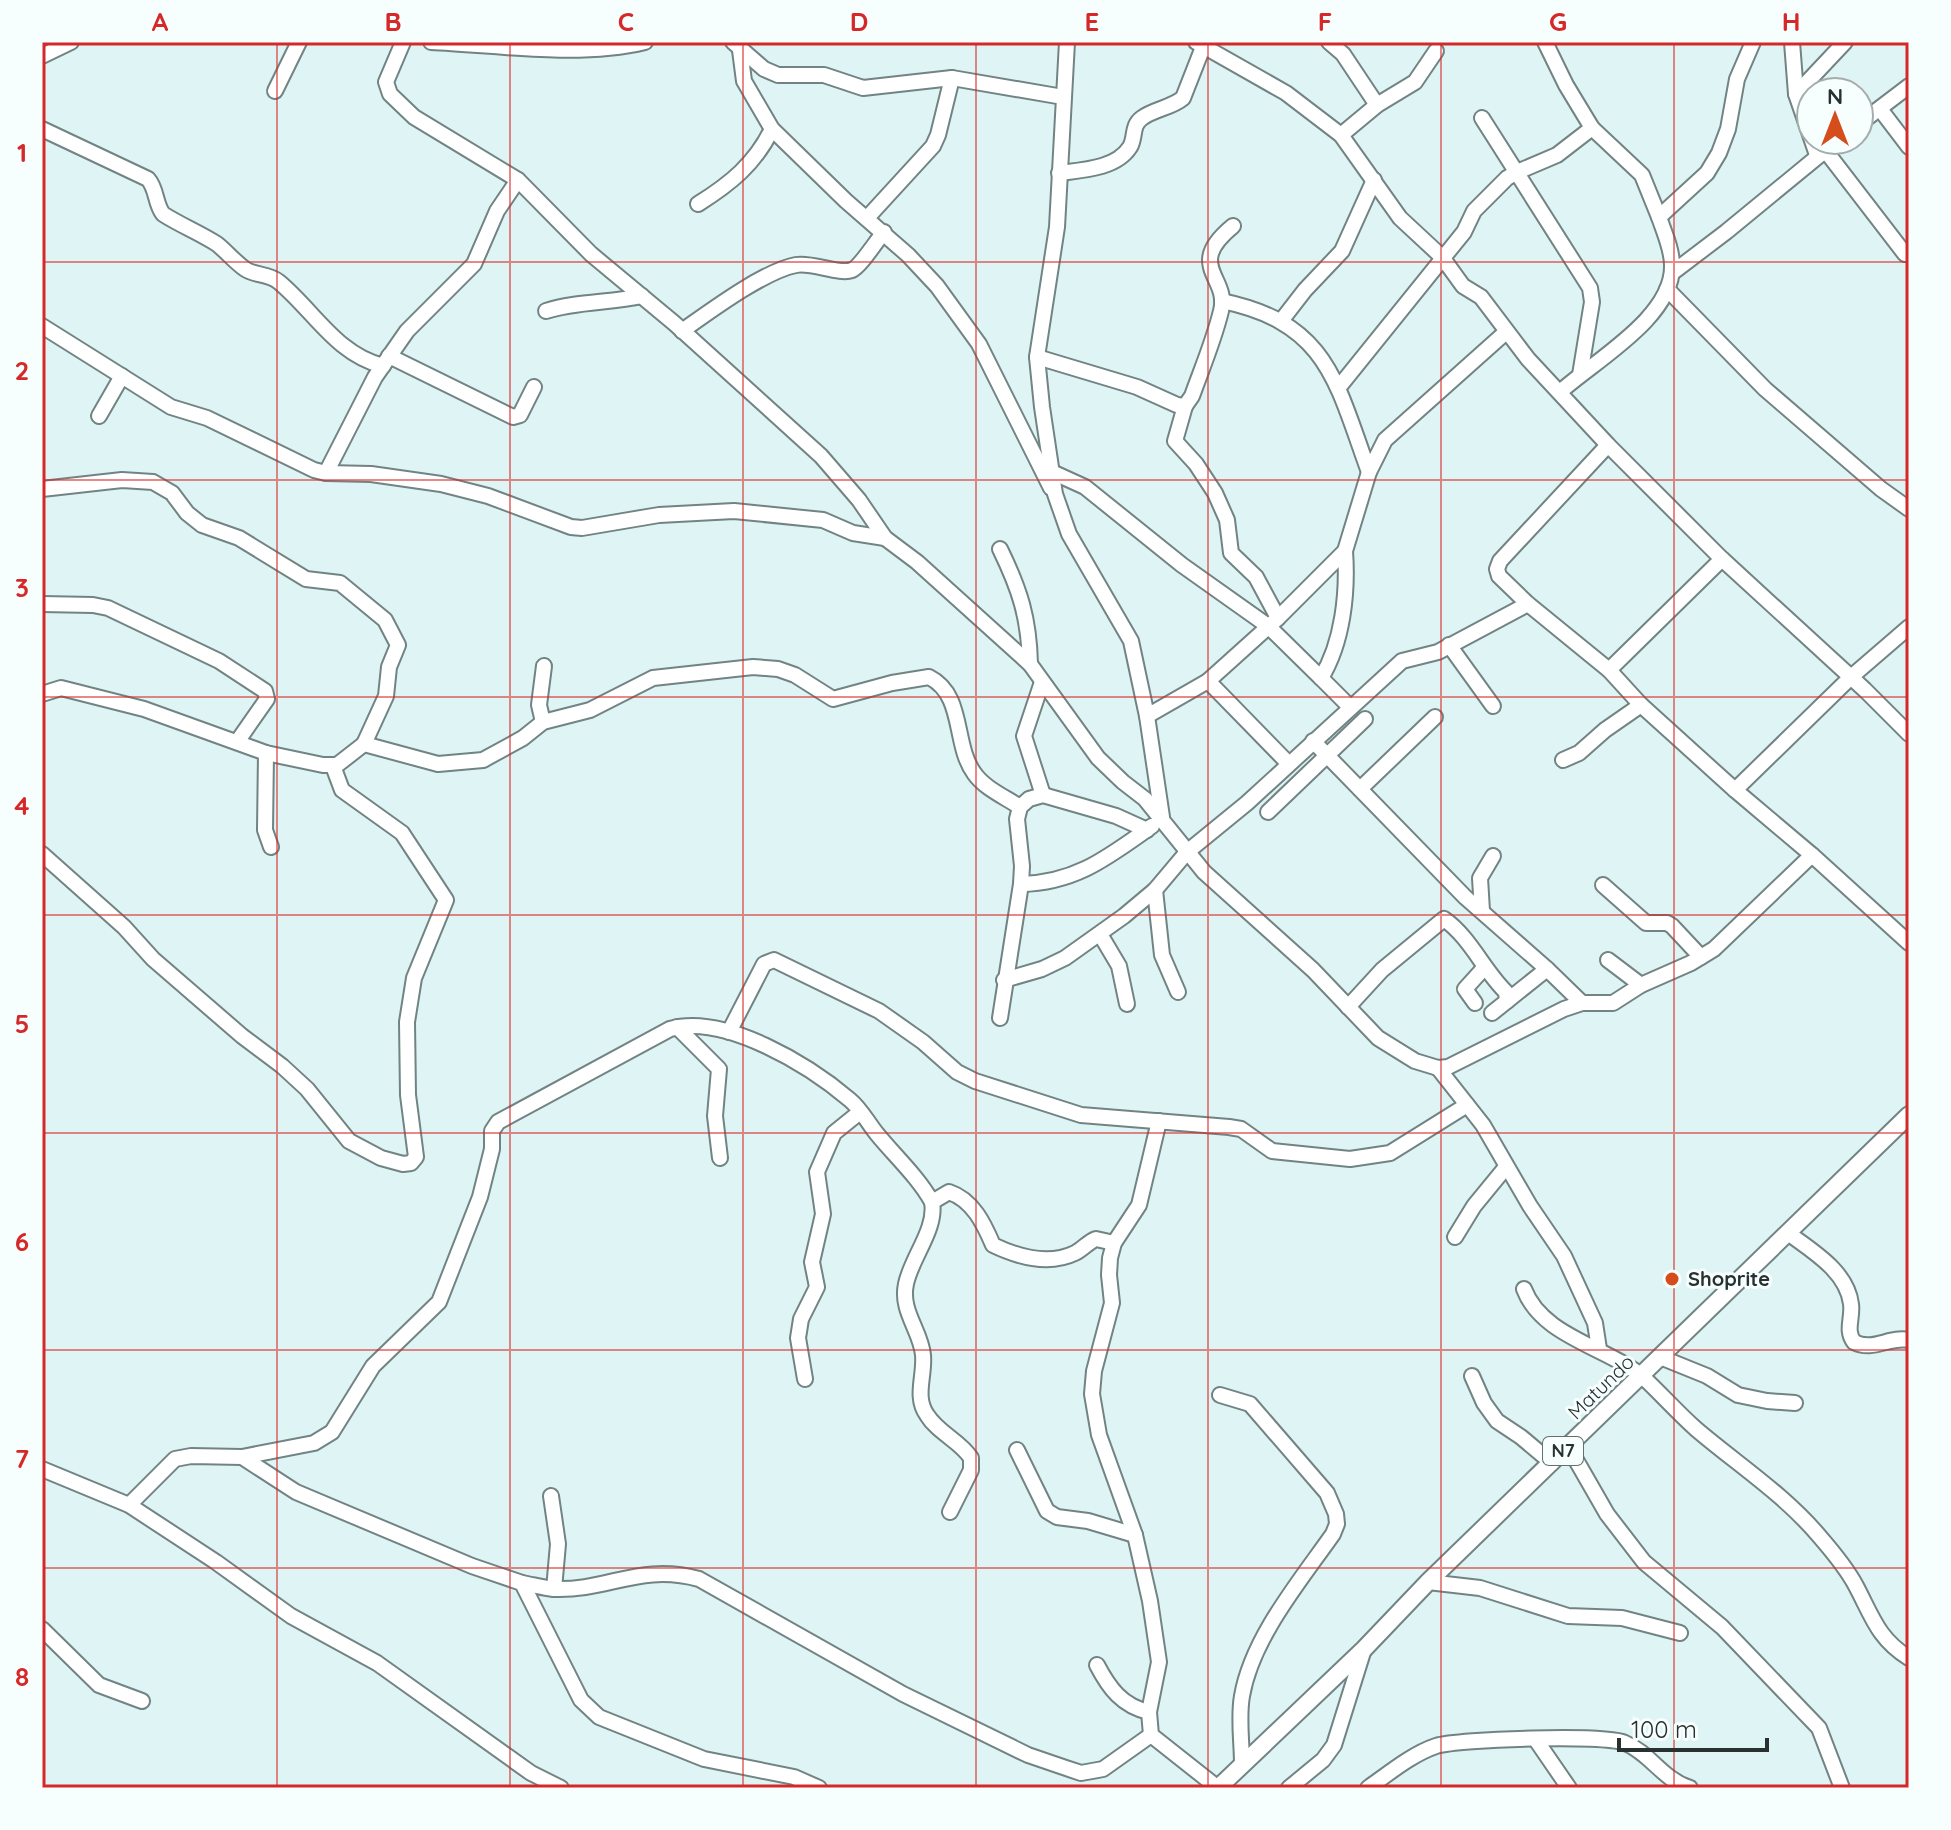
<svg xmlns="http://www.w3.org/2000/svg" width="1951" height="1830" viewBox="0 0 1951 1830" font-family="Quicksand,sans-serif">
<style>
.lines{fill:none;stroke-linecap:round;stroke-linejoin:round}
.minor-casing{stroke:#718483;stroke-width:18}
.major-casing{stroke:#718483;stroke-width:20}
.minor{stroke:#fff;stroke-width:14}
.major{stroke:#fff;stroke-width:16}
.grid{fill:none;stroke:#d62828;stroke-width:2;stroke-opacity:0.55}
.poi-dot{fill:#d44d1a;stroke:#f6fefe;stroke-width:3}
.labels{text-anchor:middle;stroke-width:6;stroke-linejoin:round;paint-order:stroke}
.shield{fill:#f6fefe;stroke:#666e6e;stroke-width:2}
.shield-label{font-size:18px;font-weight:bold;fill:#283030}
.poi-label{font-size:20px;font-weight:bold;fill:#283030;stroke:#f6fefe;text-anchor:start}
.street-label{font-size:20px;fill:#283030;stroke:#f6fefe}
.neatline{fill:none;stroke:#d62828;stroke-width:3}
.grid-label{font-size:26px;text-anchor:middle;font-weight:bold;fill:#d62828}
</style>
<rect width="100%" height="100%" fill="#dff4f4"/>
<g class="lines">
<defs>
<g id="minor">
<polyline points="403,42 386,82 390,94 414,117 518,180 591,254 674,323 821,456 859,500 885,538 917,562 1030,664 1098,758 1123,782 1145,799 1204,872 1313,970 1378,1038 1415,1061 1438,1068 1448,1067 1564,1009 1582,1003 1613,1003 1641,985 1691,963 1714,949 1812,855"/>
<path d="M431,42C498,45 579,58 645,42"/>
<polyline points="733,42 764,69 778,75 824,75 863,88 952,78 1063,97"/>
<polyline points="1067,42 1057,227 1037,357 1042,407 1055,494 1069,534 1131,641 1147,716 1162,817"/>
<polyline points="1196,42 1286,93 1341,135 1400,218 1442,257 1463,286 1481,297 1528,359 1608,445 1722,559 1865,690 1909,734"/>
<polyline points="1329,42 1343,54 1377,105"/>
<polyline points="1545,42 1566,85 1592,128 1642,175 1659,217 1707,173 1719,153 1728,129 1737,79 1753,42"/>
<polyline points="1792,42 1796,94 1817,155"/>
<polyline points="740,50 744,81 772,129 846,201 908,255 937,286 979,344 1051,488"/>
<polyline points="42,56 71,42"/>
<polyline points="275,91 299,42"/>
<polyline points="1796,94 1845,42"/>
<polyline points="1880,109 1909,147"/>
<polyline points="1482,118 1590,288 1592,302 1580,375"/>
<polyline points="1859,124 1909,86"/>
<path d="M42,129L148,179C157,189 155,204 163,214C180,225 200,233 217,244C227,252 235,262 245,269C255,276 268,273 279,282C314,311 336,354 383,366"/>
<polyline points="1341,135 1377,105 1415,82 1436,51"/>
<polyline points="1825,150 1905,254"/>
<path d="M1059,173C1082,170 1116,169 1130,147C1136,137 1131,126 1142,118C1154,109 1171,108 1183,98L1203,47"/>
<path d="M698,204C730,184 755,164 772,129"/>
<polyline points="867,218 933,146 938,135 952,78"/>
<polyline points="1672,273 1726,232 1838,140"/>
<polyline points="1667,289 1765,389 1881,489 1909,509"/>
<path d="M1222,301C1328,323 1336,382 1369,472"/>
<path d="M546,311C576,301 610,303 642,296"/>
<polyline points="1281,321 1305,290 1342,251 1374,180"/>
<polyline points="42,326 171,407 207,418 314,470 326,473 371,474 441,484 488,496 571,527 582,528 659,515 734,511 823,520 853,533 885,538"/>
<path d="M682,331C709,312 764,271 796,265C813,262 839,275 852,270C860,267 877,240 884,232"/>
<polyline points="389,356 513,417 520,415 534,387"/>
<path d="M1037,357L1137,387L1177,405L1185,406L1192,396C1202,368 1214,340 1221,311C1230,277 1184,266 1233,226"/>
<polyline points="1339,387 1464,232 1474,211 1507,178 1517,172 1557,155 1592,128"/>
<path d="M1560,392C1594,361 1674,317 1672,265C1672,249 1664,232 1659,217"/>
<polyline points="1185,406 1175,441 1196,464 1215,493 1227,520 1231,553 1256,577 1278,618"/>
<polyline points="99,416 122,376"/>
<polyline points="1608,445 1500,561 1497,569 1499,576 1528,604 1609,670 1641,705 1735,790 1812,855 1909,943"/>
<path d="M1052,472L1085,487L1182,565L1268,626L1321,678C1343,642 1348,592 1345,551"/>
<polyline points="326,473 375,377 407,331 474,264 497,211 518,180"/>
<polyline points="42,489 122,480 153,482 172,493 187,513 202,525 239,538 306,579 340,583 385,620 398,645 389,667 386,696 364,744"/>
<path d="M1000,549C1020,590 1029,618 1030,664"/>
<polyline points="42,604 93,605 108,608 219,661 265,691 267,699 237,742"/>
<polyline points="1449,645 1493,706"/>
<polyline points="1609,670 1722,559"/>
<polyline points="1321,678 1350,707"/>
<polyline points="1208,681 1288,763"/>
<polyline points="1042,682 1024,736 1043,795"/>
<path d="M42,694L61,688L144,709L266,753L323,765H337L364,744L438,764L483,760L523,738L543,722L590,710L653,678L753,667L778,669L795,675L833,699L892,683L929,677C965,695 953,744 974,773C984,788 1005,797 1020,807"/>
<polyline points="1147,716 1208,681 1278,618 1345,551 1369,472 1385,440 1506,332"/>
<polyline points="543,722 539,705 544,666"/>
<polyline points="1313,741 1465,897 1547,969 1582,1003"/>
<polyline points="266,753 265,830 271,847"/>
<polyline points="1563,760 1579,753 1605,730 1641,705"/>
<polyline points="1360,789 1435,717"/>
<polyline points="1735,790 1851,677 1909,627"/>
<polyline points="1268,812 1365,719"/>
<polyline points="42,854 124,927 153,959 242,1036 282,1066 307,1089 349,1141 381,1158 403,1164 411,1163 416,1157 408,1095 407,1022 414,978 446,900 402,833 342,790 333,766"/>
<path d="M1021,884C1076,883 1108,857 1152,826"/>
<polyline points="1603,885 1646,923 1667,923 1672,926 1701,957"/>
<polyline points="1155,890 1162,955 1178,992"/>
<polyline points="1482,911 1480,878 1493,856"/>
<polyline points="1100,934 1119,966 1127,1004"/>
<polyline points="1608,960 1641,985"/>
<polyline points="1004,980 1042,969 1065,958 1124,916 1155,890 1187,852 1247,803 1402,661 1438,652 1528,604"/>
<polyline points="1507,1001 1547,969"/>
<polyline points="1475,1003 1465,989 1484,968"/>
<path d="M1348,1007L1382,970L1444,919C1470,937 1484,971 1506,992L1507,1001L1492,1013"/>
<polyline points="1000,1018 1021,884 1022,866 1017,819 1020,807 1029,799 1043,795 1116,816 1147,830"/>
<polyline points="677,1027 719,1069 715,1116 720,1158"/>
<polyline points="729,1032 764,964 774,960 879,1011 923,1042 957,1072 975,1081 1081,1115 1229,1127 1241,1129 1272,1151 1350,1159 1390,1153 1467,1105"/>
<polyline points="1438,1068 1483,1125 1530,1206 1564,1256 1595,1323 1599,1349"/>
<polyline points="1159,1121 1139,1205 1114,1243 1110,1258 1109,1275 1112,1303 1094,1371 1092,1394 1099,1435 1135,1535 1150,1601 1159,1662 1149,1712 1151,1735 1218,1788"/>
<path d="M932,1202L949,1192C973,1200 984,1224 993,1245C1018,1257 1048,1266 1075,1253C1083,1249 1088,1242 1096,1239L1114,1243"/>
<path d="M1788,1233C1812,1251 1847,1271 1851,1304C1853,1318 1845,1330 1854,1342C1873,1352 1889,1336 1909,1340"/>
<polyline points="1455,1237 1474,1206 1506,1167"/>
<path d="M1524,1289C1542,1337 1608,1347 1644,1378C1662,1395 1678,1413 1696,1429C1737,1464 1785,1495 1820,1537C1833,1552 1847,1569 1856,1586C1872,1616 1878,1639 1909,1658"/>
<polyline points="1660,1357 1707,1376 1738,1395 1767,1401 1795,1403"/>
<polyline points="1472,1376 1484,1403 1497,1421 1521,1437 1552,1463"/>
<polyline points="805,1379 798,1338 801,1319 817,1287 812,1262 823,1214 817,1172 834,1133 860,1112"/>
<path d="M1220,1395L1250,1404L1327,1493L1336,1514L1337,1524L1333,1534C1300,1581 1252,1638 1242,1696C1238,1718 1242,1742 1242,1764"/>
<polyline points="1568,1446 1607,1514 1644,1562 1722,1627 1819,1728 1842,1788"/>
<polyline points="1017,1450 1047,1511 1057,1517 1088,1521 1135,1535"/>
<polyline points="242,1457 296,1492 472,1566 522,1583 581,1700 599,1717 704,1759 794,1777 819,1788"/>
<polyline points="42,1469 129,1505 216,1562 291,1616 377,1663 531,1773 561,1788"/>
<polyline points="551,1496 558,1544 554,1589"/>
<path d="M129,1505L175,1459L191,1456L242,1457L314,1443L332,1432L373,1366L439,1302L480,1197L492,1149V1131L498,1122L670,1029C725,1013 810,1066 850,1100C861,1109 868,1123 877,1134C895,1156 918,1177 932,1202C937,1229 911,1258 906,1284C900,1311 921,1331 923,1355C925,1376 914,1397 927,1415C938,1433 960,1441 971,1458V1470L950,1512"/>
<polyline points="1428,1582 1480,1588 1568,1616 1622,1618 1680,1633"/>
<path d="M522,1583C533,1585 544,1588 554,1589C608,1591 640,1563 699,1579L903,1694L1028,1755L1066,1768L1081,1773L1103,1769L1151,1735"/>
<polyline points="42,1629 99,1685 142,1701"/>
<path d="M1097,1665C1109,1688 1122,1706 1149,1712"/>
<polyline points="1536,1740 1569,1788"/>
<polyline points="1289,1788 1323,1760 1334,1745 1364,1649"/>
<path d="M1368,1788C1388,1774 1412,1754 1436,1746C1459,1739 1605,1734 1625,1743C1650,1753 1663,1780 1690,1788"/>
</g>
<polyline id="major" points="1218,1788 1364,1649 1428,1582 1909,1115"/>
</defs>
<use href="#minor" class="minor-casing"/>
<use href="#major" class="major-casing"/>
<use href="#minor" class="minor"/>
<use href="#major" class="major"/>
</g>
<path class="grid" d="M277,42V1788M510,42V1788M743,42V1788M976,42V1788M1208,42V1788M1441,42V1788M1674,42V1788M42,262H1909M42,480H1909M42,697H1909M42,915H1909M42,1133H1909M42,1350H1909M42,1568H1909"/>
<circle class="poi-dot" cx="1672" cy="1279" r="8"/>
<g class="labels">
<rect class="shield" x="1543" y="1437" width="40" height="28" rx="6"/>
<g class="shield-label">
<text x="1563" y="1457">N7</text>
</g>
<g class="poi-label">
<text x="1688" y="1286">Shoprite</text>
</g>
<g class="street-label">
<text transform="translate(1601 1387) rotate(-44)" y="7">Matundo</text>
</g>
</g>
<rect width="1951" height="1830" fill="none" stroke="#f6fefe" stroke-width="88"/>
<g transform="translate(1835 116)"><circle r="38" fill="#f6fefe" stroke="#a4acac" stroke-width="2"/>
<path d="M0-6L14 30L0 20L-14 30Z" fill="#d44d1a"/>
<text y="-12" font-size="22" font-weight="bold" text-anchor="middle" fill="#283030">N</text>
</g>
<path d="M1619 1738v12h148v-12" fill="none" stroke="#283030" stroke-width="4"/>
<text x="1631" y="1738" font-size="24" fill="#283030" stroke="#f6fefe" stroke-width="6" paint-order="stroke">100 m</text>
<rect x="44" y="44" width="1863" height="1742" class="neatline"/>
<g class="grid-label">
<text x="160" y="31">A</text>
<text x="393" y="31">B</text>
<text x="626" y="31">C</text>
<text x="859" y="31">D</text>
<text x="1092" y="31">E</text>
<text x="1325" y="31">F</text>
<text x="1558" y="31">G</text>
<text x="1791" y="31">H</text>
<text x="22" y="162">1</text>
<text x="22" y="380">2</text>
<text x="22" y="597">3</text>
<text x="22" y="815">4</text>
<text x="22" y="1033">5</text>
<text x="22" y="1251">6</text>
<text x="22" y="1468">7</text>
<text x="22" y="1686">8</text>
</g>
</svg>
